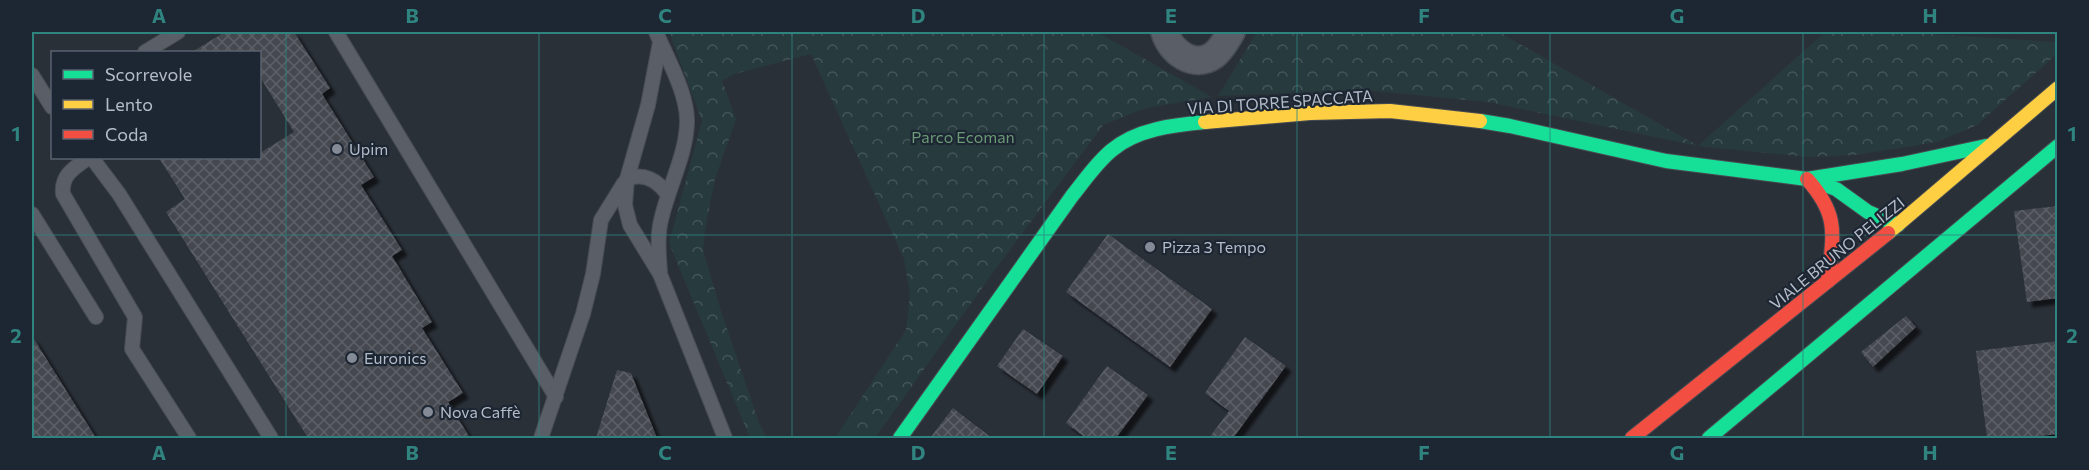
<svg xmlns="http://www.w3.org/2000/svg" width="2089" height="470" viewBox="0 0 2089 470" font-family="Commissioner,sans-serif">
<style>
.forest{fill:url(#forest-crowns)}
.building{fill:url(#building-cross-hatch);filter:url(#shadow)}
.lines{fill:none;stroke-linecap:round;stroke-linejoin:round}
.lane-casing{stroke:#484c53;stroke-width:16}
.street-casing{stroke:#484c53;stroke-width:30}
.fast-casing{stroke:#484c53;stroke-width:16}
.slow-casing{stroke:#484c53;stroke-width:16}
.jam-casing{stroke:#484c53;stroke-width:16}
.lane{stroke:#5a5e66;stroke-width:14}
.street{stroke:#5a5e66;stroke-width:27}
.fast{stroke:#16e098;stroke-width:14}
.slow{stroke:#ffcf43;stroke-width:14}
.jam{stroke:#f24e42;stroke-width:14}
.grid{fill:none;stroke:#308480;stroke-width:1.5;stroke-opacity:0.55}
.poi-dot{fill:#848b96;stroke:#1d2633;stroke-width:2}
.labels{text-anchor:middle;stroke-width:4.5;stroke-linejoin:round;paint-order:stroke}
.street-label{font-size:16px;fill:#b4bcc9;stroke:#1d2633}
.park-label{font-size:16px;fill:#6b9a76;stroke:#1d2633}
.poi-label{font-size:16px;fill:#b4bcc9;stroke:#1d2633;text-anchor:start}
.neatline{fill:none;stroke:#308480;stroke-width:2}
.grid-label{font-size:20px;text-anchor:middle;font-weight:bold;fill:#308480}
</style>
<defs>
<pattern id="forest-crowns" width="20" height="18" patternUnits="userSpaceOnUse" patternTransform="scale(1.5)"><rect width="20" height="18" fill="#273a3e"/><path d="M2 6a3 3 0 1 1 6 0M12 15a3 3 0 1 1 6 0" fill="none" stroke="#445559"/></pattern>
<pattern id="building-cross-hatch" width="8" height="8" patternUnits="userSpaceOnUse" patternTransform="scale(1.5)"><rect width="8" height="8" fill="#444950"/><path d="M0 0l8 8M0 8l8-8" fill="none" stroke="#5d6168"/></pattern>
<filter id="shadow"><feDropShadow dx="5.5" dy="5.5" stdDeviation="1.5" flood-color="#0009"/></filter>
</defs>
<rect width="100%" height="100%" fill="#2a3038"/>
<g class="forest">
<polygon points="669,32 1097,32 1212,97 1146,108 1103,125 992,274 875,438 835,438 906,330 910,293 904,259 811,54 734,74 722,81 736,119 715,179 705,229 703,250 721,311 759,423 767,438 750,438 669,243 702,121"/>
<polygon points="1257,32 1499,32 1698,146 1825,32 1897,32 2057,42 2057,54 1977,125 1937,142 1855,155 1808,157 1698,146 1488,102 1363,90 1218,96"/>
</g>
<g class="building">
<polygon points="225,32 294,32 330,88 322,94 374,177 361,185 402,250 392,256 432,322 422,328 463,393 448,402 470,438 308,438 166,212 185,199 159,158 260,158 260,153 294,132 260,77 260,52 192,52"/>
<polygon points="2058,206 2058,298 2027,302 2014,211"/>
<polygon points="1108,234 1212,309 1170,367 1066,292"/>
<polygon points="1906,316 1916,327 1873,367 1861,352"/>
<polygon points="1023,329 1063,356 1037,394 997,366"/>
<polygon points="32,336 96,438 32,438"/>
<polygon points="1245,337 1286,366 1233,438 1209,438 1229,411 1205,393"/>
<polygon points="2058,341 2058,434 2021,438 1987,438 1976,351"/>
<polygon points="1107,366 1148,395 1116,438 1086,438 1066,423"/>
<polygon points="617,370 631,373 657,438 596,438"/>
<polygon points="953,408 992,438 930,438"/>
</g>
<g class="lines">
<defs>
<g id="lane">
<polyline points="336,32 556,397"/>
<path d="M656,32C667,58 688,94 687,123C686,157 666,192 660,225C657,241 659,256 660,272"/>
<polyline points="660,42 648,105 627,179 625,205 630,225 660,274 725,438"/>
<polyline points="145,52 178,32"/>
<polyline points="32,75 52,107"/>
<path d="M88,158C74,168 61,175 63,194L135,317L132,349L189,438"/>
<polyline points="92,158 119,194 271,438"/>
<path d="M627,179C644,172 658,181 668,195"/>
<polyline points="32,214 96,317"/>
<polyline points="541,438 583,314 593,274 601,220 624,183"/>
</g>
<path id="street" d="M1165,32C1170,51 1194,70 1214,55C1222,49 1226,40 1231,32"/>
<g id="fast">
<polyline points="1480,121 1510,126 1666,161 1807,179 1836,189 1868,212 1898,225"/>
<polyline points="1807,179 1902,164 1986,146"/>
<path d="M900,438L1072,196C1085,180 1096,163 1112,150C1137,129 1174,125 1205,122"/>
<polyline points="1709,438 2058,146"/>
</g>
<g id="slow">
<polyline points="1205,122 1310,113 1390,111 1480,121"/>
<polyline points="1888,233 2058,88"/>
</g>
<g id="jam">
<path d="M1807,179C1840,216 1833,235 1828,281"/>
<polyline points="1632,438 1888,233"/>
</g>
</defs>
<use href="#lane" class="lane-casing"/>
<use href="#street" class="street-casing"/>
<use href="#fast" class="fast-casing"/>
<use href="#slow" class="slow-casing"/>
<use href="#jam" class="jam-casing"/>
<use href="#lane" class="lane"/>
<use href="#street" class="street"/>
<use href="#fast" class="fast"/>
<use href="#slow" class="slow"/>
<use href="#jam" class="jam"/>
</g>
<path class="grid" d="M286,32V438M539,32V438M792,32V438M1044,32V438M1297,32V438M1550,32V438M1803,32V438M32,235H2058"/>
<g class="poi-dot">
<circle cx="337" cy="149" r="6"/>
<circle cx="1150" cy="247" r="6"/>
<circle cx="352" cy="358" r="6"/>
<circle cx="428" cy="412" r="6"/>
</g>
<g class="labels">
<g class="street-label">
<text transform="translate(1280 102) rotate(-4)" y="6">VIA DI TORRE SPACCATA</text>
<text transform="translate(1837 253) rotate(-39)" y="6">VIALE BRUNO PELIZZI</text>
</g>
<g class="park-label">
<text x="963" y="143">Parco Ecoman</text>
</g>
<g class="poi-label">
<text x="349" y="155">Upim</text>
<text x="1162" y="253">Pizza 3 Tempo</text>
<text x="364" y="364">Euronics</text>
<text x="440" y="418">Nova Caffè</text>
</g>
</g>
<rect width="2089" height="470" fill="none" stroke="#1d2633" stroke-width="66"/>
<rect x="51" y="51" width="210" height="108" fill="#1d2633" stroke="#59626f" stroke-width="1.5"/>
<rect x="63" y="70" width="30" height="9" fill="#16e098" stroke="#59626f" stroke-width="1.5"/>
<text x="105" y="81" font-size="18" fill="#b4bcc9">Scorrevole</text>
<rect x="63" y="100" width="30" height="9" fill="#ffcf43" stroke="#59626f" stroke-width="1.5"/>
<text x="105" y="111" font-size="18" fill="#b4bcc9">Lento</text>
<rect x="63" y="130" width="30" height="9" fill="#f24e42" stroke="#59626f" stroke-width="1.5"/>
<text x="105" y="141" font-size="18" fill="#b4bcc9">Coda</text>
<rect x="33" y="33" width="2023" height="404" class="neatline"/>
<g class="grid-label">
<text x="159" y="23">A</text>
<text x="412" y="23">B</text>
<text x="665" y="23">C</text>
<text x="918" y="23">D</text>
<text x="1171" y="23">E</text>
<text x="1424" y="23">F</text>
<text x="1677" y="23">G</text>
<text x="1930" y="23">H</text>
<text x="16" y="141">1</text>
<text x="2072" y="141">1</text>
<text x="16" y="343">2</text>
<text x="2072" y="343">2</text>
<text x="159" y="460">A</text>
<text x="412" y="460">B</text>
<text x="665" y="460">C</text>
<text x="918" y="460">D</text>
<text x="1171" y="460">E</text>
<text x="1424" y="460">F</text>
<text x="1677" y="460">G</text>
<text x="1930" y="460">H</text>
</g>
</svg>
